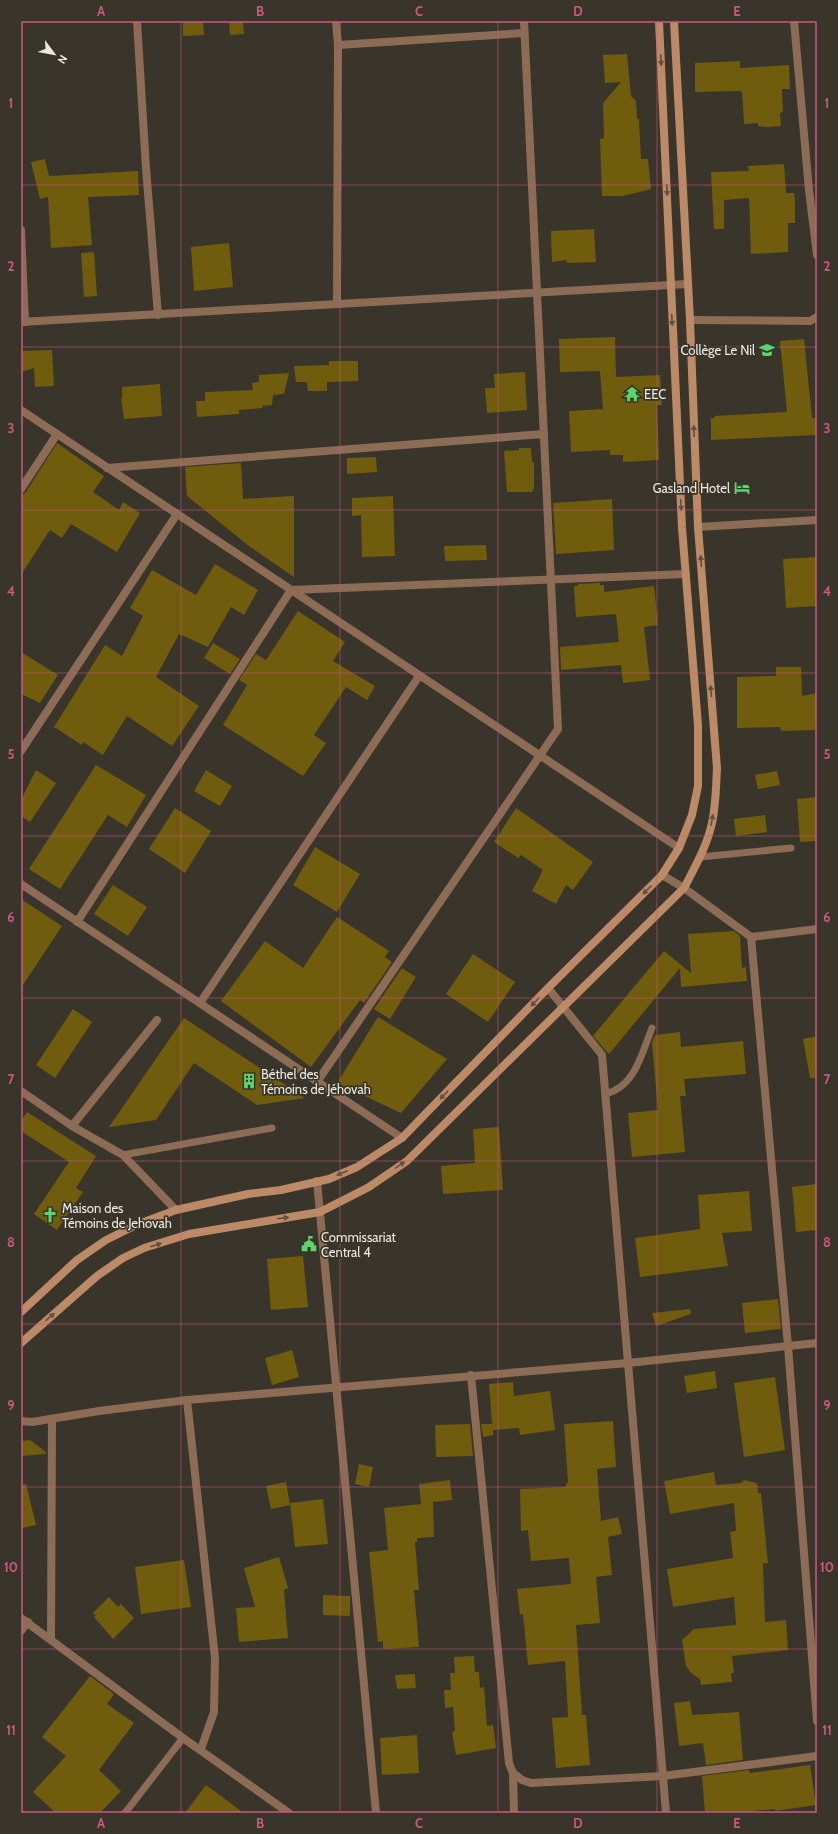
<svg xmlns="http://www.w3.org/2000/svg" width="838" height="1834" viewBox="0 0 838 1834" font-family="Cabin,sans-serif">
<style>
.building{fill:#705c0d}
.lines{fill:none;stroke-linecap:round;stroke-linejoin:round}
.service{stroke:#8d6c56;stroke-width:7}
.minor{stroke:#8d6c56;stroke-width:8}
.secondary{stroke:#bd8a67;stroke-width:8}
.oneway{fill:#614e3c}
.grid{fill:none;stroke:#ce5783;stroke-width:1;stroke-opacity:0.55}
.labels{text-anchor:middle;stroke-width:3.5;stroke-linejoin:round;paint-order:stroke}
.poi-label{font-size:13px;fill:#ebe9e1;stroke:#39352a;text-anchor:start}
.neatline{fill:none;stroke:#ce5783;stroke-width:1.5}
.grid-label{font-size:13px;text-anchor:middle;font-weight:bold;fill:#ce5783}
</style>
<rect width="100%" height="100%" fill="#39352a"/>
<g class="building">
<polygon points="183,21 203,21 204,35 183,36"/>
<polygon points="229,21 243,21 244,34 230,35"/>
<polygon points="627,54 631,96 636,101 637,119 639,119 641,159 648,159 651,189 623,196 602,196 600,139 604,138 603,103 621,82 605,83 603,55"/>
<polygon points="740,61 740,68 789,65 790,89 782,89 783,112 780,113 781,126 766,127 758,126 758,123 744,124 742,92 740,91 695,92 695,63"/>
<polygon points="45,159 49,176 138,171 139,195 88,197 92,245 51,248 48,197 40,199 31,162"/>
<polygon points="784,164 786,193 794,193 795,200 795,223 788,223 788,252 751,254 749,198 724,200 724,229 714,229 711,172 749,171 748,166"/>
<polygon points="594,229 596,262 567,263 566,260 552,262 551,231"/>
<polygon points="229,243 233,287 194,291 191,247"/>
<polygon points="94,252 97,296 84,297 81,253"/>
<polygon points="615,337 616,377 660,375 662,405 657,405 659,460 623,462 623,455 610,455 610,450 571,452 569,411 603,409 600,371 560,372 559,339"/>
<polygon points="804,339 812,418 817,418 817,435 711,440 711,418 715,418 714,416 787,412 780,341"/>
<polygon points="52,350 54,386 35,387 34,368 21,372 21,351"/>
<polygon points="329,361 358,361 358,381 327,382 327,391 308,391 307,382 296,382 294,366 329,365"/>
<polygon points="525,372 527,410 487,413 485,388 495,388 494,374"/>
<polygon points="289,373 284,394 273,395 272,405 262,406 263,408 239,410 239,414 197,417 196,401 205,401 205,392 253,390 252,383 259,382 259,375"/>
<polygon points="160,384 162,416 124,419 121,399 122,399 122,387"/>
<polygon points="57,443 104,476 93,492 119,510 123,502 140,513 117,552 71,524 62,538 50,530 21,575 21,496 26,492"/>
<polygon points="519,448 531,448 532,462 534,462 534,488 532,492 507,492 504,451 519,450"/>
<polygon points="376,457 377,472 347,474 347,458"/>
<polygon points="241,463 243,499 294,496 294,577 249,546 187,496 185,467"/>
<polygon points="393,496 395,556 362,557 361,515 352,516 352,498"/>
<polygon points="612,499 614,550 556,554 553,503"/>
<polygon points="486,545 487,560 445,561 444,546"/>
<polygon points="817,557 817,606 786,608 783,559"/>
<polygon points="215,564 258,590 244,615 231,607 208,647 179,634 156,677 199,706 172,746 127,716 103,755 83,742 82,745 54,727 105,645 122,656 143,616 130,608 152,570 196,595"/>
<polygon points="600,583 600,585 604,585 604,592 654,586 658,625 644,627 650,680 623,683 621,665 561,670 560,647 619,642 616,614 576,617 574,586 578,586 578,584"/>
<polygon points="298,611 345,642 333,661 375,686 367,700 346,687 314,735 326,743 303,776 223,725 247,685 239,680 256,654 266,660"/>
<polygon points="213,643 240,659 230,674 204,658"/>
<polygon points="21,652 58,675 40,703 21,694"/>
<polygon points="776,667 801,667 802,696 817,693 817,723 815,724 815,730 781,731 780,727 737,728 737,677 776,676"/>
<polygon points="96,765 146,795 127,827 108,815 60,889 29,869"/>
<polygon points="36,770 56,783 30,822 21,816 21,800"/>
<polygon points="206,770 232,786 220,806 194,791"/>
<polygon points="777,771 780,785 758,789 755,775"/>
<polygon points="817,797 817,841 800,842 797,799"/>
<polygon points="175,808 211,831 185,873 149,849"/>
<polygon points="516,808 593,862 573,890 566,885 556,904 532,891 543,870 521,855 518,858 494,842"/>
<polygon points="765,815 767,832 736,836 734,819"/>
<polygon points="315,847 360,874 337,912 293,885"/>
<polygon points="113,885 147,907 128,936 94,914"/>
<polygon points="21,899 62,926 21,988"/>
<polygon points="337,917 389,951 385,957 392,962 364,1003 360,1000 311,1067 221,1001 265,941 303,968"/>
<polygon points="734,931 740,936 742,968 746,967 747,981 681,987 680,968 609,1054 607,1052 593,1036 664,951 691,973 688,934"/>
<polygon points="473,954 515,982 488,1022 446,994"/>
<polygon points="402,968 416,977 390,1019 374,1009"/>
<polygon points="73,1009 92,1022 55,1078 36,1065"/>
<polygon points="378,1017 447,1059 401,1113 337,1083"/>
<polygon points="184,1018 305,1098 257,1105 194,1063 156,1120 109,1127"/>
<polygon points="680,1032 681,1047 743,1041 746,1074 684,1079 686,1096 680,1096 685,1152 632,1157 628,1113 658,1110 652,1043 655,1035"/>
<polygon points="817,1036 817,1078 810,1078 803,1039"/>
<polygon points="27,1112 96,1156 76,1188 83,1192 57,1230 34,1214 69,1162 21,1131 21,1121"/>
<polygon points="499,1127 503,1190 443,1194 441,1166 475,1163 473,1129"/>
<polygon points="817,1184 817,1230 796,1232 792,1187"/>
<polygon points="749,1191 752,1231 722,1233 728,1266 640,1277 635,1238 700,1229 698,1195"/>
<polygon points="303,1256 308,1307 271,1310 267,1259"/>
<polygon points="778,1299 781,1329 745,1333 742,1303"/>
<polygon points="690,1309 691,1314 656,1326 652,1313"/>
<polygon points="292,1350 299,1377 272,1385 265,1358"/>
<polygon points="715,1371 717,1388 687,1393 684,1376"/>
<polygon points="775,1377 785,1450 744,1457 734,1383"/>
<polygon points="513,1382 514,1396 550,1391 555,1430 520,1435 519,1428 493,1430 493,1435 483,1437 481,1424 492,1424 489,1384"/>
<polygon points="613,1421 616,1467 597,1469 601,1521 618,1517 622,1534 608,1537 612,1575 596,1577 600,1623 576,1625 582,1715 586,1715 590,1765 556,1768 552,1718 568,1717 565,1661 528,1665 523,1614 520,1615 517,1589 571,1584 569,1558 531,1561 528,1530 521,1531 520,1489 566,1487 566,1483 568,1483 564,1424"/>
<polygon points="470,1424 473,1456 436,1457 435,1425"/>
<polygon points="30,1440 46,1452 46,1454 21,1456 21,1441"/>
<polygon points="359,1464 373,1467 369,1487 355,1484"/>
<polygon points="714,1472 716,1485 741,1483 744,1480 757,1483 758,1493 761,1493 768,1563 763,1563 765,1622 786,1620 788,1650 732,1656 734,1673 731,1673 732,1682 701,1685 700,1679 691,1673 686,1666 682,1640 694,1629 736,1625 734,1597 673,1607 667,1569 733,1558 730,1532 736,1531 734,1503 670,1514 664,1481"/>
<polygon points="450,1480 452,1500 433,1502 434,1537 417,1538 417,1542 415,1542 419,1590 414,1590 419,1647 383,1649 383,1641 378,1642 369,1552 388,1550 384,1508 421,1504 419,1484"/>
<polygon points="286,1482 290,1505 271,1509 266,1486"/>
<polygon points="26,1484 36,1525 21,1528 21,1485"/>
<polygon points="323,1499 328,1544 295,1547 290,1503"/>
<polygon points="279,1557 288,1588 284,1590 288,1638 239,1642 236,1608 255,1607 244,1568"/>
<polygon points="184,1560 191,1607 141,1614 135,1567"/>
<polygon points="323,1595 350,1596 350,1616 323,1615"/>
<polygon points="109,1597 118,1607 121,1604 134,1618 113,1639 94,1617 96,1616 93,1613"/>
<polygon points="474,1656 475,1672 479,1672 480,1688 484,1687 487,1726 493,1725 496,1748 456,1755 452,1732 455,1731 453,1707 445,1708 444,1690 451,1690 450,1673 455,1673 454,1657"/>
<polygon points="415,1674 416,1688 397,1689 395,1675"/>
<polygon points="90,1676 114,1694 107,1704 134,1723 99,1770 121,1791 100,1813 56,1813 33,1792 66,1756 42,1737"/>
<polygon points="690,1701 692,1715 739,1712 743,1760 706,1765 703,1743 679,1746 674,1703"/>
<polygon points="417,1735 419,1773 382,1775 380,1738"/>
<polygon points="810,1765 816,1805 775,1811 775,1809 731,1813 705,1813 702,1776 749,1770 750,1773"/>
<polygon points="206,1785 244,1813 185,1813"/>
</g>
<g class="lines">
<g class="service">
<polyline points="700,857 791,848"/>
<path d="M605,1094C635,1087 642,1053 652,1028"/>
<polyline points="123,1155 272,1128"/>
<polyline points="125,1813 183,1738"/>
</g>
<g class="minor">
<polyline points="137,21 146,168 158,315"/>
<polyline points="336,21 338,45 337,304"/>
<polyline points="794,21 809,190 817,255"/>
<polyline points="338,45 524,33"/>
<polyline points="21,230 25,322"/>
<polyline points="690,320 810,321 817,317"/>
<polyline points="21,322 688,284"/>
<polyline points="21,410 679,848"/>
<polyline points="107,468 544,434"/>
<polyline points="21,489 57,434"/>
<polyline points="698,527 817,520"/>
<polyline points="21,751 177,514"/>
<polyline points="662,875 684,888 751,937 817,929"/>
<polyline points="21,884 402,1138"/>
<polyline points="77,922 291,590 686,574"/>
<polyline points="751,937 788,1346 817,1721"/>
<polyline points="548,988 602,1055 666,1813"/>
<polyline points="200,1003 419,676"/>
<polyline points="317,1082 558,729 524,21"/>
<polyline points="21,1091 72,1126 123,1155 176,1210"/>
<polyline points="72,1126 157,1020"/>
<polyline points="317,1181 376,1813"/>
<polyline points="471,1375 509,1763 513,1773 514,1813"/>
<polyline points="187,1400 215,1658 214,1712 201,1749"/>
<polyline points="21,1421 32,1422 99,1411 187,1400 628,1363 817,1343"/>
<polyline points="21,1618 183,1738 289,1813"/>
<polyline points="21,1631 28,1622"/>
<polyline points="51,1639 52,1419"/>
<polyline points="513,1773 522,1780 531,1783 663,1776 817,1756"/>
</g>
<g class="secondary">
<polyline points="21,1312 77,1260 106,1240 136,1225 176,1210 248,1194 281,1190 329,1179 357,1167 402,1138 548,988 662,875 679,848 692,815 698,786 698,725 682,528 659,21"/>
<path d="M21,1343L97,1276L123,1258L144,1248L189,1234L320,1212L369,1187L407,1161L684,888C695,867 707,846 712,823C716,805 716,786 717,768L698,527L690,320L674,21"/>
</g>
</g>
<defs><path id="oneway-solid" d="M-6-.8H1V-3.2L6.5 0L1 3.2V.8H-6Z"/></defs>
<g class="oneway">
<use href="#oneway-solid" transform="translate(661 60) rotate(87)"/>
<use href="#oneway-solid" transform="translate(667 190) rotate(88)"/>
<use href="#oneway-solid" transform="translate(672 320) rotate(87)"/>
<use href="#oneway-solid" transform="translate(694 431) rotate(-92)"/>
<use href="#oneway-solid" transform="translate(681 505) rotate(87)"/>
<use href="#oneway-solid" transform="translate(701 561) rotate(-95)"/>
<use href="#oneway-solid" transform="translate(711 691) rotate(-95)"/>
<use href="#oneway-solid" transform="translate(712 820) rotate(-79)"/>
<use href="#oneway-solid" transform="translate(647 890) rotate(135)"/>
<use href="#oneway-solid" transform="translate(535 1002) rotate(134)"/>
<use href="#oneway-solid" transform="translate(444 1095) rotate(134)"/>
<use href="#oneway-solid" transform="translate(400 1165) rotate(-35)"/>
<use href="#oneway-solid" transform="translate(342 1173) rotate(157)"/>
<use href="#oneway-solid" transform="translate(283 1218) rotate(-7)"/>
<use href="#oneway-solid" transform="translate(156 1245) rotate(-18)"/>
<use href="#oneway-solid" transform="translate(50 1317) rotate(-41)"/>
</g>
<path class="grid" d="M181,21V1813M340,21V1813M498,21V1813M657,21V1813M21,185H817M21,347H817M21,510H817M21,673H817M21,836H817M21,998H817M21,1161H817M21,1324H817M21,1487H817M21,1649H817"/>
<defs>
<symbol id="school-bare" viewBox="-9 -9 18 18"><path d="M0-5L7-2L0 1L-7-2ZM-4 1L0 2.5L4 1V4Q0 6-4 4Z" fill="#5cd56d" stroke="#39352a" stroke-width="2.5" paint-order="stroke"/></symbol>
<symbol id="temple-bare" viewBox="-9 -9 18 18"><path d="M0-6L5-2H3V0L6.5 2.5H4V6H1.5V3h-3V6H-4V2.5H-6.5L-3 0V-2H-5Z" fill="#5cd56d" stroke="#39352a" stroke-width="2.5" paint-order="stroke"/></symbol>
<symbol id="hotel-bare" viewBox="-9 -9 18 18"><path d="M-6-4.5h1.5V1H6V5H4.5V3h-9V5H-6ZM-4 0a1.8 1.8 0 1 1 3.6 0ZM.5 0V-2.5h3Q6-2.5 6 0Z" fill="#5cd56d" stroke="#39352a" stroke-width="2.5" paint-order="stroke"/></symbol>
<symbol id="building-bare" viewBox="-9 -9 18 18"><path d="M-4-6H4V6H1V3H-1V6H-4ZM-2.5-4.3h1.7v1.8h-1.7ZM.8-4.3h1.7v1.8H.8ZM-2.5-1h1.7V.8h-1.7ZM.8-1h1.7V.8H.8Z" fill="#5cd56d" stroke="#39352a" stroke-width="2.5" paint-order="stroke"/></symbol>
<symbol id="church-bare" viewBox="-9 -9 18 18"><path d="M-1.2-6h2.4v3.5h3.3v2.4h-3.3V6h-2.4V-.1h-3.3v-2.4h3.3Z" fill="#5cd56d" stroke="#39352a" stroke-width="2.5" paint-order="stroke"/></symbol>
<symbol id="civic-bare" viewBox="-9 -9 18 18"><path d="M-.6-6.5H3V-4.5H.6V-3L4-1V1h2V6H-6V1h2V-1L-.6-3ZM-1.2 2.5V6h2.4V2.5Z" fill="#5cd56d" stroke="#39352a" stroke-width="2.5" paint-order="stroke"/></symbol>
</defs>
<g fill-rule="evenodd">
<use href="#school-bare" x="756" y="339" width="22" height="22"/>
<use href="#temple-bare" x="621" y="383" width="22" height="22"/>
<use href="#hotel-bare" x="731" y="477" width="22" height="22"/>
<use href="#building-bare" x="238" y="1070" width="22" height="22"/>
<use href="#church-bare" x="39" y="1204" width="22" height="22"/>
<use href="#civic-bare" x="298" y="1233" width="22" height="22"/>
</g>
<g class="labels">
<g class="poi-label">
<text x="755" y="355" text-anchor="end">Collège Le Nil</text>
<text x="644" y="399">EEC</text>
<text x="730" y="493" text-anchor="end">Gasland Hotel</text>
<text x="261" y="1079">Béthel des<tspan x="261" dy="15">Témoins de Jéhovah</tspan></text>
<text x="62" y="1213">Maison des<tspan x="62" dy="15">Témoins de Jehovah</tspan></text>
<text x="321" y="1242">Commissariat<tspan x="321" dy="15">Central 4</tspan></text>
</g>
</g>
<rect width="838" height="1834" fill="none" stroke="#39352a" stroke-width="44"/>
<g transform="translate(54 54) rotate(122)" stroke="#39352a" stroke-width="3" paint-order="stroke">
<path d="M0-3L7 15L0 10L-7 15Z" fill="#ebe9e1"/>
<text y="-6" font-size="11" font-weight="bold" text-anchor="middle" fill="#ebe9e1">N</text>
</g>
<rect x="22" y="22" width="794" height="1790" class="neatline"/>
<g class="grid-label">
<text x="101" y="16">A</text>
<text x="260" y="16">B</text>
<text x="419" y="16">C</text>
<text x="578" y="16">D</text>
<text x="737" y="16">E</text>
<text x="11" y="108">1</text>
<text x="827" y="108">1</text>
<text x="11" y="271">2</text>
<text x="827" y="271">2</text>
<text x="11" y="433">3</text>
<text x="827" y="433">3</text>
<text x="11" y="596">4</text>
<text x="827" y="596">4</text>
<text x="11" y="759">5</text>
<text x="827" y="759">5</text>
<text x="11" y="922">6</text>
<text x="827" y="922">6</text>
<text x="11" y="1084">7</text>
<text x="827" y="1084">7</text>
<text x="11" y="1247">8</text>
<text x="827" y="1247">8</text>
<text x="11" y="1410">9</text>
<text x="827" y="1410">9</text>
<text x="11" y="1572">10</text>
<text x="827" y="1572">10</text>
<text x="11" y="1735">11</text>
<text x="827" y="1735">11</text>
<text x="101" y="1828">A</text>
<text x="260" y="1828">B</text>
<text x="419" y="1828">C</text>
<text x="578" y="1828">D</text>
<text x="737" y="1828">E</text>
</g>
</svg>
